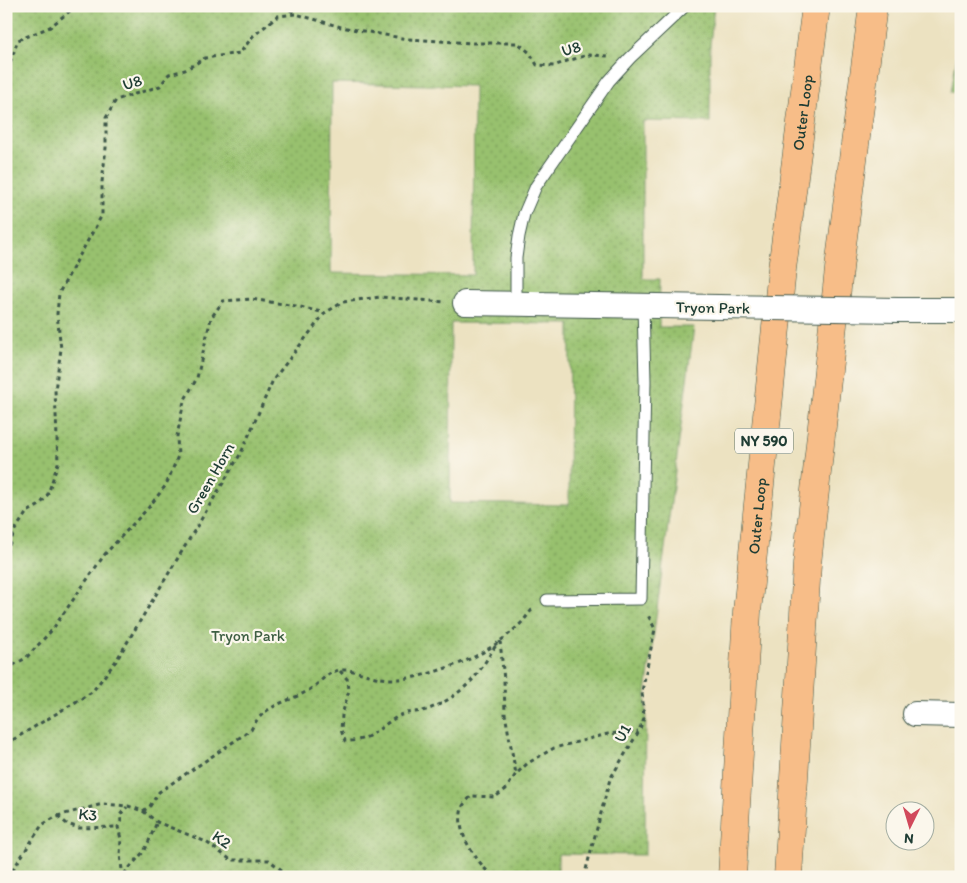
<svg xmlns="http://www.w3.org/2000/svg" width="967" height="883" viewBox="0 0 967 883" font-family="Itim,sans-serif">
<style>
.green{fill:#98c16e;stroke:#5c7f51}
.park{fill:url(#park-dots);stroke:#5c7f51;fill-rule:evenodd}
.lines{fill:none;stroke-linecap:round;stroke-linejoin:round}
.service-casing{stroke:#3e5649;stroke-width:13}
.minor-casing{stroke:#3e5649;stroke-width:26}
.motorway-casing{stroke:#3e5649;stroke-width:29}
.path{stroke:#3e5649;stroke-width:3;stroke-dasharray:4 4;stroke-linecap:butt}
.service{stroke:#fff;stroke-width:11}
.minor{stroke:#fff;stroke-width:24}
.motorway{stroke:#f7bd88;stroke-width:28}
.minor-bridge-casing{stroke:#3e5649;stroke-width:26;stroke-linecap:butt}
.minor-bridge{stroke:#fff;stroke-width:24}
.labels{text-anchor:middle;stroke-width:4.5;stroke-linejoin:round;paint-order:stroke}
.shield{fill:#fbf7ec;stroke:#61756b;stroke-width:1}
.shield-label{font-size:15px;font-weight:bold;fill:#1f3d34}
.street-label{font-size:16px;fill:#1f3d34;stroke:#fbf7ec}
.park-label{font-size:16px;fill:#3d5e42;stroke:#fbf7ec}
</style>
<defs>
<pattern id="park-dots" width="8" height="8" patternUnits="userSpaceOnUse" patternTransform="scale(1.25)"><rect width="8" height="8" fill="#98c16e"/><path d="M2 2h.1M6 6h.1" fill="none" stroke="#7b9e5b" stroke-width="1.8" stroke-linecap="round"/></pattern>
</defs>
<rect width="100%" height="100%" fill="#fbf7ec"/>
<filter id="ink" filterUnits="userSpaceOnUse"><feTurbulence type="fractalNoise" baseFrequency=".02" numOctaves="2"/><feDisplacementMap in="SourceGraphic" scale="10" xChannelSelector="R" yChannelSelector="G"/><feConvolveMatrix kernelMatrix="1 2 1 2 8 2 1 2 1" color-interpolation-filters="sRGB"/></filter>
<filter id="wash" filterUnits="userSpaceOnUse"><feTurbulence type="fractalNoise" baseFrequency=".0096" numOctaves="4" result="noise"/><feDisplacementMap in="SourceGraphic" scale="20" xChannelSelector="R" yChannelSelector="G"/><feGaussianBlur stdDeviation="1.12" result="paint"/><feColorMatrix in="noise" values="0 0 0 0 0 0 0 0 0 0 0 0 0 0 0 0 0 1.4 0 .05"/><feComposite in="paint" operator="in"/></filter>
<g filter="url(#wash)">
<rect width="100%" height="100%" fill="#ece2c1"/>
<polygon class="green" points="961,31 961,92 951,92"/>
<path class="park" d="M6,6H714L710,45V122L643,121V279H660L659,327H694L646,693L645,855L558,854V877H6ZM332,83L474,86L473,275L331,273ZM451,323L570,324L569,505L450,503Z"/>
</g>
<g filter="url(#ink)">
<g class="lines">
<defs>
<g id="service">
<polyline points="516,304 516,258 519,236 524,214 536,186 609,81 630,58 685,6"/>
<polyline points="547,600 641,599 645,381 643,306"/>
</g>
<g id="minor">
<polyline points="465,303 718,307"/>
<polyline points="898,310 961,310"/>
<polyline points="915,714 961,715"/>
</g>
<g id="motorway">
<path id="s1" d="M732,877L747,612L782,269L816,6"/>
<polyline points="788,877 807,564 840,260 873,6"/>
</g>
</defs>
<use href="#service" class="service-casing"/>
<use href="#minor" class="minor-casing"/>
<use href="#motorway" class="motorway-casing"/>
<g class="path">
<polyline points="283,6 295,13"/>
<polyline points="6,94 10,63 18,40 50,27 71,10 79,6"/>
<polyline points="6,118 10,126 6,142"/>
<polyline points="6,553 15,530 27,512 40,505 48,494 58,463 55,390 61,349 57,314 59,293 102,215 102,182 106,148 106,118 116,100 160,86 169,74 185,70 205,58 240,53 253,36 278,16 296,14 341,27 407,39 473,43 518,43 530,53 537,65 554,66 567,61 588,55 610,56"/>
<polyline points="500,641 504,680 505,714 516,774"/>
<polyline points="6,669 26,658 52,630 105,554 149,507 166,485 178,456 177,436 184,401 197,378 211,318 223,301 251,299 296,306 325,313"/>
<path d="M340,671L348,680L349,690L342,715L341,730L345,741C371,742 378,727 399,716C408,711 420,713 429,709C445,703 461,692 473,679C482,669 489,655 497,644"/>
<polyline points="6,744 92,692 116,661 241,453 273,380 325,313 343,302 380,297 445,302"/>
<polyline points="143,811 157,822 206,842 231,860 269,860 283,871 287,877"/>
<polyline points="58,816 67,824 79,828 118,827"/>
<polyline points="124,874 145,850 157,822"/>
<path d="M8,877L42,825L57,816L103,804L128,806L143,811L150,806L159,792L251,730C264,702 291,703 312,688C322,681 327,672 340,670C355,669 367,676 381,678C405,682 429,674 452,666C477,658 500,643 519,625C525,620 528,613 534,608"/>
<polyline points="123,877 120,855 121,839 118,827 121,821 120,815 127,807"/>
<path d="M492,877C476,858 455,835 462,808C463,804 468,800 471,796L495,797L506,789L516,774L528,763L554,748L608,734L638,731"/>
<polyline points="584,877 610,779 639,731 644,718 642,691 655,629 647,613"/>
</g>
<use href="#service" class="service"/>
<use href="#minor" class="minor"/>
<use href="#motorway" class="motorway"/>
<defs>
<polyline id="minor-bridge" points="718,307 898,310"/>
</defs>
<use href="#minor-bridge" class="minor-bridge-casing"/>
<use href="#minor-bridge" class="minor-bridge"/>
</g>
</g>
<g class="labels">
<rect class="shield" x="735" y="428.5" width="58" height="25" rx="4"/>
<g class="shield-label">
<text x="764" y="446">NY 590</text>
</g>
<g class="street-label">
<text transform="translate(571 48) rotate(-16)" y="6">U8</text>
<text transform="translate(132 82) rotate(-17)" y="6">U8</text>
<text dy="6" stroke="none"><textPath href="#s1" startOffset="768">Outer Loop</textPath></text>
<text transform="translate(713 307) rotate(1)" y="6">Tryon Park</text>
<text transform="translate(210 478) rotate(-60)" y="6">Green Horn</text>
<text dy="6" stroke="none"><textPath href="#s1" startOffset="362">Outer Loop</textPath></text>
<text transform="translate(622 733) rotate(-61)" y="6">U1</text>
<text transform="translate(88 814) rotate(6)" y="6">K3</text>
<text transform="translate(222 839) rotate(34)" y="6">K2</text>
</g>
<g class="park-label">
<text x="248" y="641">Tryon Park</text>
</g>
</g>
<rect width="967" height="883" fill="none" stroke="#fbf7ec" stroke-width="25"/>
<g transform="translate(910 826) rotate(185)"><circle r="24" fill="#fbf7ec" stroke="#a3ada2"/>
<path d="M0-4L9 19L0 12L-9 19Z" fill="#d1495b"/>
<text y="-8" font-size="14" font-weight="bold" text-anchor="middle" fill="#1f3d34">N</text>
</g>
</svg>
